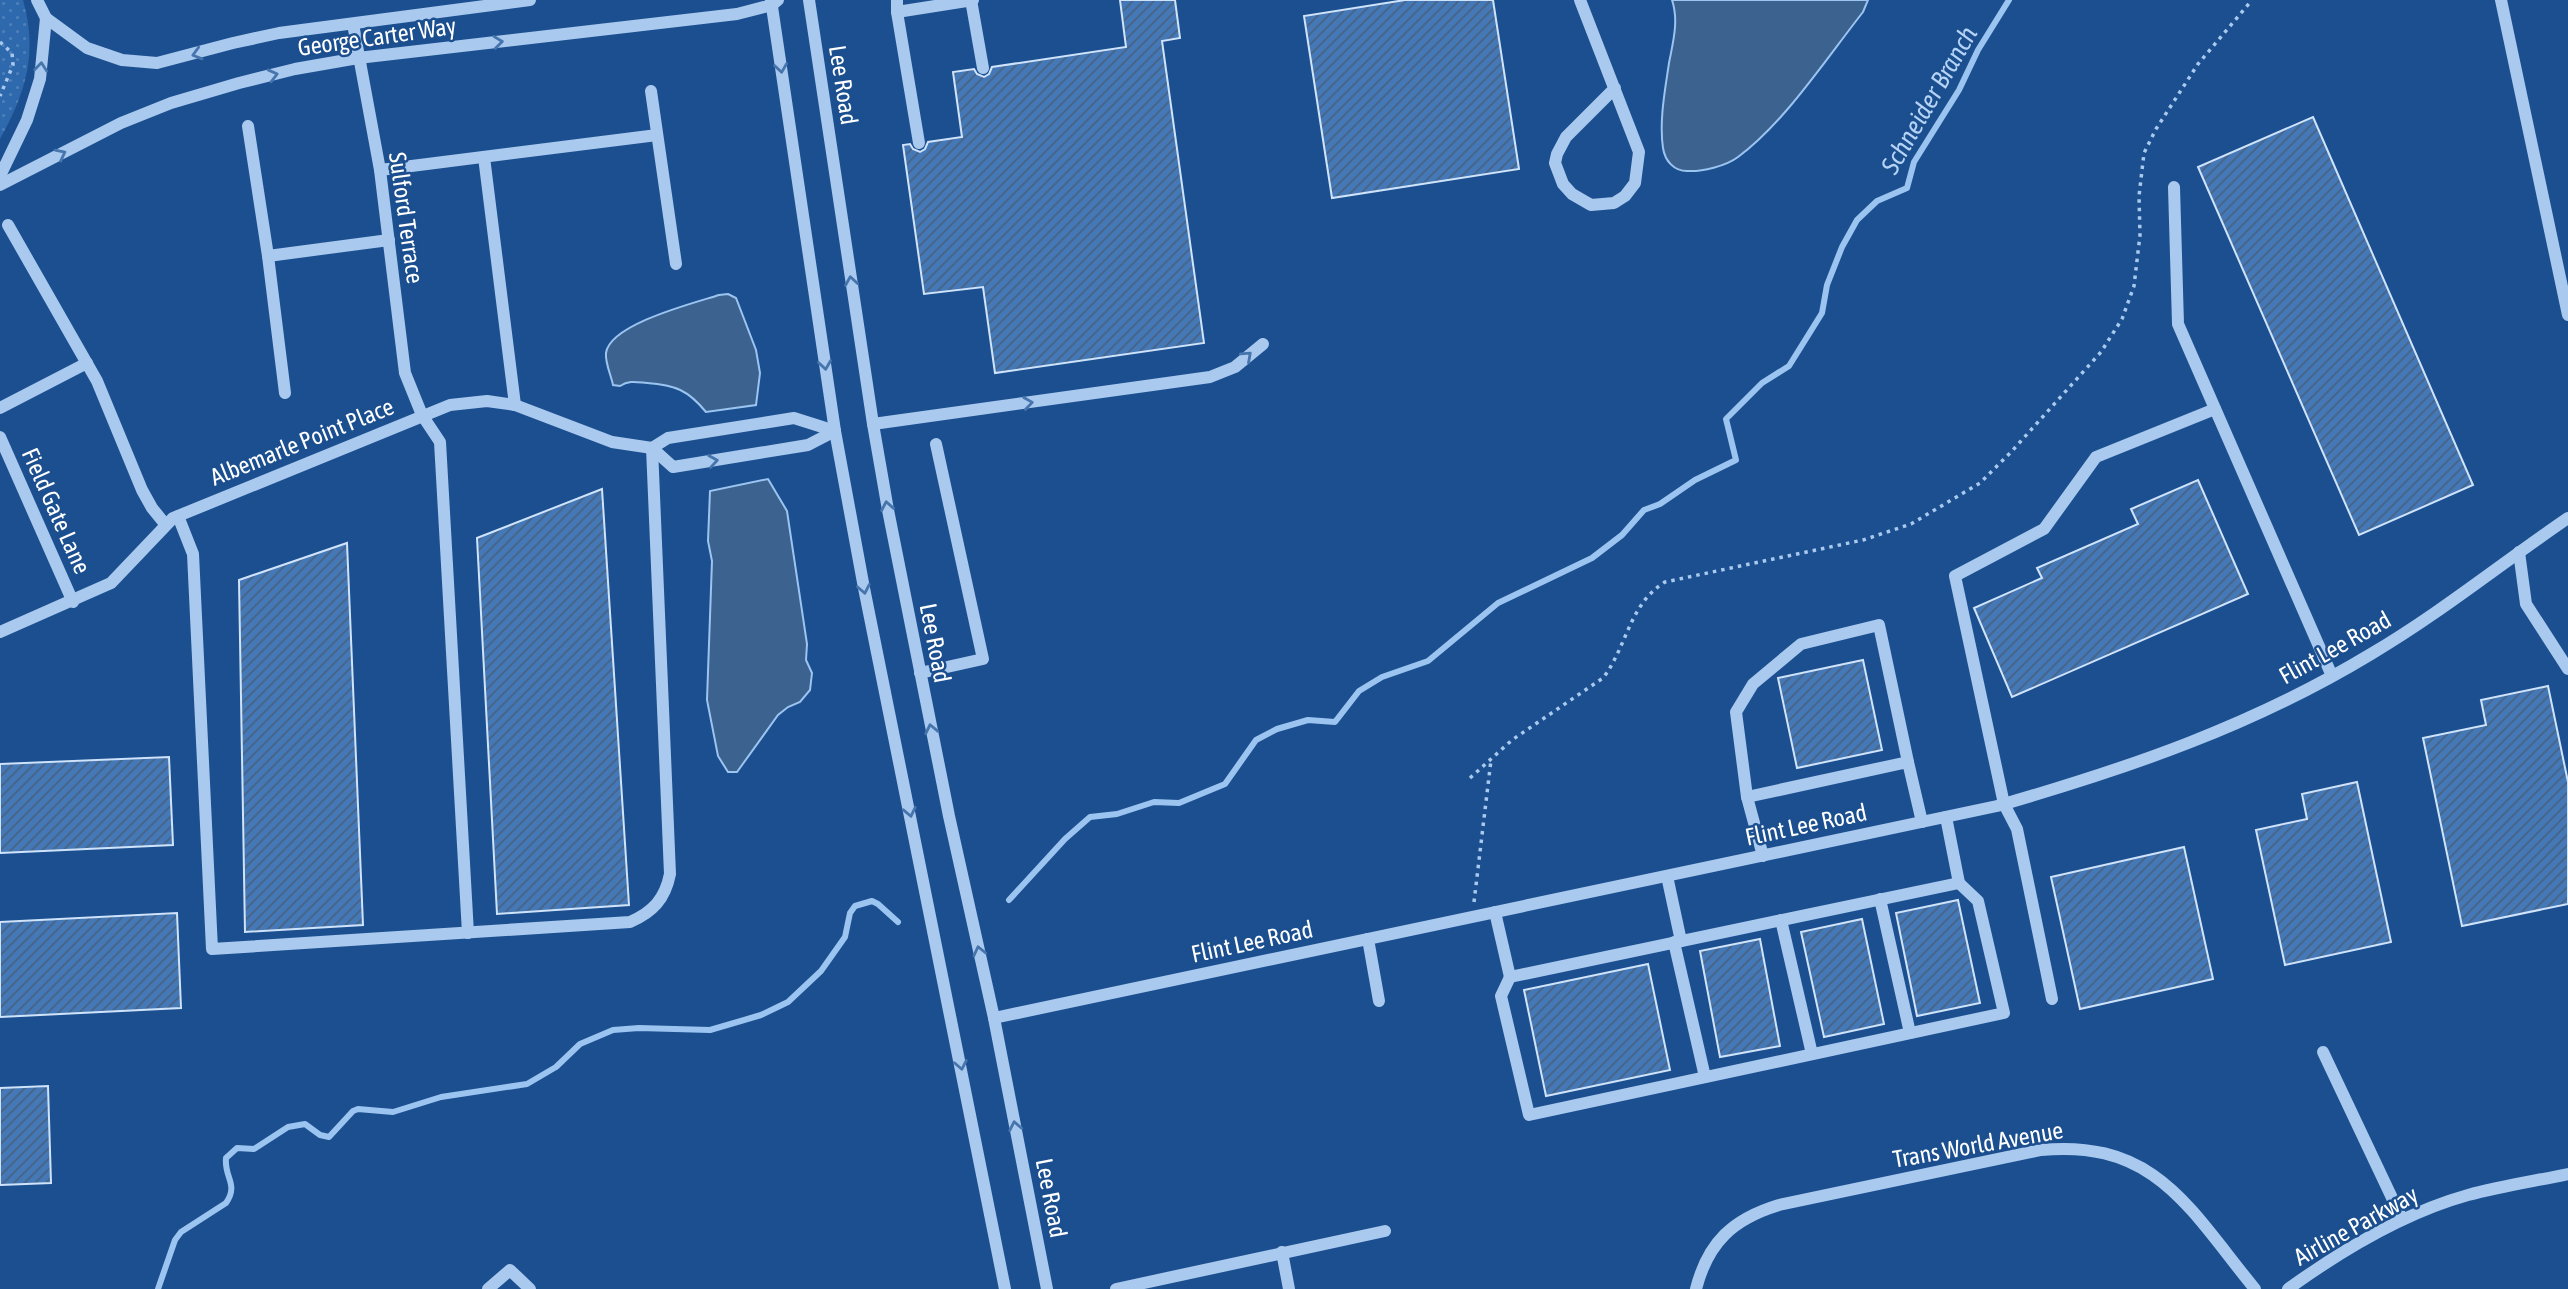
<svg xmlns="http://www.w3.org/2000/svg" width="2568" height="1289" viewBox="0 0 2568 1289" font-family="'Asap Condensed',sans-serif">
<style>
.green{fill:url(#green-dots)}
.water{fill:#3c6290;stroke:#9cc4f0;stroke-width:2}
.lines{fill:none;stroke-linecap:round;stroke-linejoin:round}
.stream{stroke:#9cc4f0;stroke-width:6}
.building{fill:url(#building-hatch);stroke:#cfe3fa;stroke-width:2}
.path{stroke:#a9c9ee;stroke-width:3.5;stroke-dasharray:3.5 5;stroke-linecap:butt}
.minor{stroke:#a9c9ee;stroke-width:12}
.oneway{stroke:#4674ac}
.labels{text-anchor:middle;stroke-width:5;stroke-linejoin:round;paint-order:stroke}
.street-label{font-size:24px;fill:#fff;stroke:#1b4f8f}
.water-label{font-size:26px;font-style:italic;fill:#b5d3f5;stroke:#1b4f8f}
</style>
<defs>
<pattern id="green-dots" width="8" height="8" patternUnits="userSpaceOnUse" patternTransform="scale(1.75)"><rect width="8" height="8" fill="#2e69ad"/><path d="M2 2h.1M6 6h.1" fill="none" stroke="#4d80b9" stroke-width="1.8" stroke-linecap="round"/></pattern>
<pattern id="building-hatch" width="6" height="6" patternUnits="userSpaceOnUse" patternTransform="scale(1.75)"><rect width="6" height="6" fill="#4478b7"/><path d="M-1 1l2-2M0 6l6-6M5 7l2-2" fill="none" stroke="#486282"/></pattern>
</defs>
<rect width="100%" height="100%" fill="#1b4f8f"/>
<path class="green" d="M0,0H23C38,53 26,92 0,139Z"/>
<g class="water">
<path d="M1672,0H1868L1863,12C1826,59 1785,122 1738,157C1726,166 1702,172 1687,171C1674,171 1665,161 1663,148C1659,121 1665,90 1669,63C1673,42 1679,21 1672,0Z"/>
<path d="M728,294L736,298L756,350L760,373L756,405L706,412C688,390 675,385 647,383C636,382 629,380 620,386L613,385C611,375 605,363 606,353C610,324 694,303 719,295Z"/>
<polygon points="768,479 787,511 807,644 806,660 812,673 810,690 800,702 788,707 778,715 737,772 728,772 718,756 707,700 712,561 708,541 710,491"/>
</g>
<g class="lines">
<g class="stream">
<polyline points="1009,900 1065,839 1090,817 1117,814 1154,802 1179,803 1225,784 1256,740 1277,729 1308,720 1335,722 1359,691 1382,677 1428,661 1498,603 1592,558 1622,535 1644,510 1660,504 1695,480 1736,460 1726,419 1762,383 1789,366 1822,313 1827,285 1842,247 1857,220 1877,201 1907,188 1914,162 1959,90 1978,50 2009,0"/>
<path d="M158,1289L175,1240L181,1232L226,1203C239,1184 224,1178 226,1158L237,1148L254,1149L288,1127L305,1124L320,1135L329,1137L353,1111L358,1109L393,1112L441,1097L527,1084L556,1067L580,1044L613,1030L639,1028L710,1030L761,1015L788,1002L821,971L845,937L850,913L855,906L872,901L878,904L898,922"/>
</g>
</g>
<g class="building">
<polygon points="1120,0 1175,0 1180,38 1162,41 1204,343 995,373 983,287 924,294 903,145 910,144 913,149 920,152 925,149 928,142 962,137 953,72 974,69 977,74 984,77 989,74 992,67 1126,47"/>
<polygon points="1405,0 1493,0 1519,169 1332,198 1304,16"/>
<polygon points="2313,117 2473,485 2359,535 2198,167"/>
<polygon points="2198,480 2248,594 2012,697 1974,608 2042,578 2037,568 2138,524 2131,509"/>
<polygon points="602,489 629,905 497,914 477,538"/>
<polygon points="347,543 363,925 245,932 239,580"/>
<polygon points="1863,660 1882,750 1797,768 1778,678"/>
<polygon points="2548,686 2568,782 2568,904 2462,926 2423,738 2486,725 2481,700"/>
<polygon points="169,757 173,845 0,853 0,764"/>
<polygon points="2357,782 2391,942 2285,965 2256,830 2307,819 2302,794"/>
<polygon points="2184,847 2213,979 2080,1009 2051,877"/>
<polygon points="1958,900 1980,1003 1917,1016 1896,913"/>
<polygon points="177,913 181,1008 0,1017 0,922"/>
<polygon points="1862,919 1884,1024 1824,1037 1801,932"/>
<polygon points="1760,939 1780,1046 1720,1057 1700,951"/>
<polygon points="1648,964 1670,1070 1546,1096 1524,990"/>
<polygon points="48,1086 51,1183 0,1185 0,1088"/>
</g>
<g class="lines">
<g class="path">
<polyline points="0,42 12,53 13,65 0,96"/>
<path d="M1470,778L1512,740L1603,678C1627,647 1629,604 1665,582L1863,540L1911,524L1980,483L2012,451L2101,352L2122,319L2134,286L2140,235L2139,196L2144,153L2156,129L2198,64L2252,0"/>
<polyline points="1474,902 1491,760"/>
</g>
<g class="minor">
<polyline points="37,0 46,18 87,48 122,60 157,63 233,43 279,33 530,0"/>
<polyline points="771,0 835,431 864,588 1005,1289"/>
<polyline points="809,0 873,424 888,510 949,816 994,1018 1047,1289"/>
<polyline points="897,0 897,12 973,0"/>
<polyline points="971,0 983,68"/>
<polyline points="1580,0 1639,152 1635,183 1625,196 1614,203 1591,205 1572,194 1563,184 1555,163 1557,154 1566,137 1615,88"/>
<polyline points="2501,0 2568,315"/>
<polyline points="897,12 919,143"/>
<polyline points="353,24 380,170 405,373 422,415 440,442 468,933"/>
<polyline points="651,91 676,264"/>
<polyline points="248,126 268,256 285,393"/>
<polyline points="484,157 515,405"/>
<polyline points="380,170 657,135"/>
<polyline points="0,176 27,120 40,79 46,18"/>
<polyline points="0,185 121,123 171,103 239,83 295,69 358,58 737,14 772,5 778,0"/>
<polyline points="2174,187 2178,324 2332,676"/>
<polyline points="8,225 97,381 142,490 152,508 165,524"/>
<polyline points="268,256 389,240"/>
<polyline points="0,408 87,363"/>
<polyline points="873,424 1210,377 1235,367 1263,344"/>
<polyline points="0,437 73,602"/>
<polyline points="652,448 668,438 794,418 835,431"/>
<path d="M178,516L193,554L212,949L630,922C653,912 665,899 670,874L652,448"/>
<polyline points="2519,552 2526,604 2568,669"/>
<polyline points="0,632 111,583 173,518 450,405 487,401 515,405 612,442 652,448 673,467 808,445 835,431"/>
<polyline points="920,673 983,659 936,444"/>
<polyline points="1747,797 1736,712 1753,684 1801,644 1879,625 1908,762"/>
<polyline points="1763,856 1747,797 1908,762 1922,822"/>
<polyline points="1667,876 1681,941"/>
<polyline points="1880,899 1910,1033"/>
<polyline points="1495,912 1510,977 1959,883 1946,817"/>
<polyline points="1781,920 1812,1054"/>
<polyline points="1368,939 1379,1001"/>
<polyline points="1674,942 1705,1077"/>
<polyline points="1510,977 1501,996 1529,1115 2004,1013 1978,901 1959,883"/>
<polyline points="2052,999 2017,829 2004,804 1955,576 2044,529 2096,457 2215,409"/>
<path d="M994,1018L1997,806C2129,768 2252,726 2371,654C2439,614 2502,563 2568,518"/>
<polyline points="2323,1052 2402,1219"/>
<polyline points="1282,1252 1289,1289"/>
<polyline points="488,1289 510,1270 530,1289"/>
<polyline points="1116,1289 1385,1231"/>
<path d="M1696,1289C1708,1242 1733,1219 1779,1205L2041,1150C2156,1139 2190,1210 2255,1289"/>
<path d="M2288,1289C2342,1250 2403,1213 2468,1195C2501,1186 2535,1181 2568,1174"/>
</g>
</g>
<defs><path id="oneway-chevron" d="M-2-3.5L2.5 0L-2 3.5" fill="none" stroke-width="1.6" stroke-linecap="round" stroke-linejoin="round" transform="scale(1.75)"/></defs>
<g class="oneway">
<use href="#oneway-chevron" transform="translate(498 42) rotate(-7)"/>
<use href="#oneway-chevron" transform="translate(197 54) rotate(164)"/>
<use href="#oneway-chevron" transform="translate(41 67) rotate(-84)"/>
<use href="#oneway-chevron" transform="translate(781 68) rotate(82)"/>
<use href="#oneway-chevron" transform="translate(273 75) rotate(-14)"/>
<use href="#oneway-chevron" transform="translate(61 154) rotate(-27)"/>
<use href="#oneway-chevron" transform="translate(851 281) rotate(-99)"/>
<use href="#oneway-chevron" transform="translate(1247 356) rotate(-42)"/>
<use href="#oneway-chevron" transform="translate(825 365) rotate(82)"/>
<use href="#oneway-chevron" transform="translate(1028 403) rotate(-8)"/>
<use href="#oneway-chevron" transform="translate(713 461) rotate(-9)"/>
<use href="#oneway-chevron" transform="translate(887 506) rotate(-100)"/>
<use href="#oneway-chevron" transform="translate(864 589) rotate(79)"/>
<use href="#oneway-chevron" transform="translate(931 729) rotate(-102)"/>
<use href="#oneway-chevron" transform="translate(910 812) rotate(78)"/>
<use href="#oneway-chevron" transform="translate(979 951) rotate(-103)"/>
<use href="#oneway-chevron" transform="translate(961 1065) rotate(79)"/>
<use href="#oneway-chevron" transform="translate(1015 1126) rotate(-101)"/>
</g>
<g class="labels">
<g class="street-label">
<text transform="translate(377 37) rotate(-8)" y="8">George Carter Way</text>
<text transform="translate(843 85) rotate(81)" y="8">Lee Road</text>
<text transform="translate(406 218) rotate(82)" y="8">Sulford Terrace</text>
<text transform="translate(302 442) rotate(-22)" y="8">Albemarle Point Place</text>
<text transform="translate(56 511) rotate(66)" y="8">Field Gate Lane</text>
<text transform="translate(935 643) rotate(79)" y="8">Lee Road</text>
<text transform="translate(2335 648) rotate(-29)" y="8">Flint Lee Road</text>
<text transform="translate(1806 825) rotate(-12)" y="8">Flint Lee Road</text>
<text transform="translate(1252 942) rotate(-12)" y="8">Flint Lee Road</text>
<text transform="translate(1978 1145) rotate(-10)" y="8">Trans World Avenue</text>
<text transform="translate(1051 1198) rotate(79)" y="8">Lee Road</text>
<text transform="translate(2356 1226) rotate(-29)" y="8">Airline Parkway</text>
</g>
<g class="water-label">
<text transform="translate(1929 100) rotate(-60)" y="9">Schneider Branch</text>
</g>
</g>
</svg>
